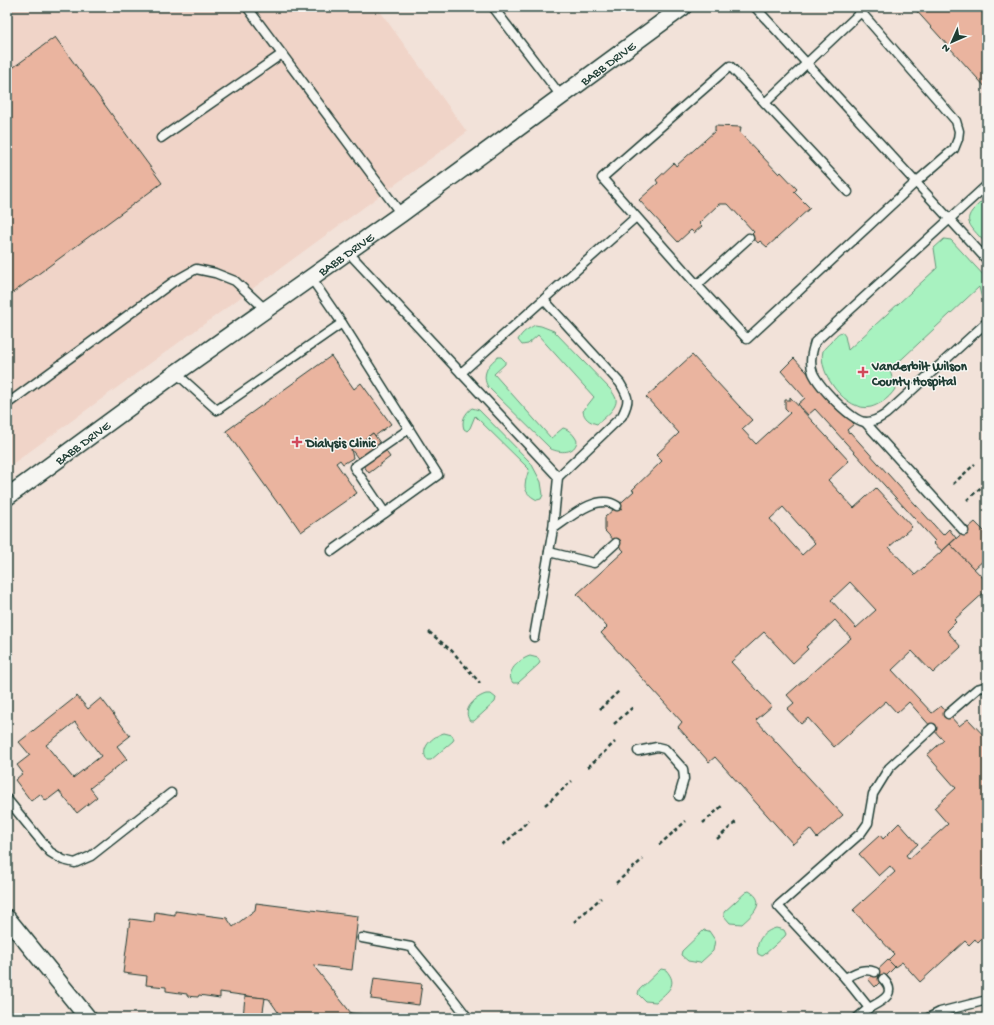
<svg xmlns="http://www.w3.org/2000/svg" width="994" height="1025" viewBox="0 0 994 1025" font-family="'Gochi Hand',sans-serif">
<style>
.built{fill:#f0d4c8}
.green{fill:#a8f2c0;stroke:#64987a}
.building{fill:#eab49f;stroke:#1f3d34;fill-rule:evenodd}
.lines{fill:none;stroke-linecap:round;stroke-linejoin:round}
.service-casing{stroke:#1f3d34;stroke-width:11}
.minor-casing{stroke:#1f3d34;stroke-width:19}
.path{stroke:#1f3d34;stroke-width:2.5;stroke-dasharray:4 3;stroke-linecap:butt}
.service{stroke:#f6f6f2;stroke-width:8}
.minor{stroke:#f6f6f2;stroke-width:16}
.poi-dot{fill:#d1495b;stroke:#f6f6f2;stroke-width:1.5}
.labels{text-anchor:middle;stroke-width:3;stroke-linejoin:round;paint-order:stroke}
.street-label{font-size:13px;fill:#1f3d34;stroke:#f6f6f2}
.poi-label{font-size:13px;font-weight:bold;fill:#1f3d34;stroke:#f6f6f2;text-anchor:start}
</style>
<rect width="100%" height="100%" fill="#f2e2d9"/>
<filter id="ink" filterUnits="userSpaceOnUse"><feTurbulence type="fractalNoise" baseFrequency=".025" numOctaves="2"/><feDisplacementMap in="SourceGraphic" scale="8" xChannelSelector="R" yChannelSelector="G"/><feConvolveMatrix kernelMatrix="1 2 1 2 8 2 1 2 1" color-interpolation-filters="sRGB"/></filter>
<g filter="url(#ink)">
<polygon class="built" points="7,7 377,7 467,132 7,468"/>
<g class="green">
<path d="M987,197V245C966,221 959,220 987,197Z"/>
<path d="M944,239L951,240L987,279V304L984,305L983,303L979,287L890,370L895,389C892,394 887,399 882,402C878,404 875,406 871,407C847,413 817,373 823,351C824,348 828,345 831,342C834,338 837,333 842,332L845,336L848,350L937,268L934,248Z"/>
<path d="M535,325L541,326L554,331L611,390C613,393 615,396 616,399C618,408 603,419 597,424C589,422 584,418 583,411L594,397L538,335L528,344L522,345L518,340C522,332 528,329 535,325Z"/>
<path d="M498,357H501L505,361V364L494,374L551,438L563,428C569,429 575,436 577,441C575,454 560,453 551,449L488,387C481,375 488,364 498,357Z"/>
<path d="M472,408L479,410L531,463L541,482L543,495L541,499L537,500C520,491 525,484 529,469L475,416L470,428L467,431L464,429C461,421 465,413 472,408Z"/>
<path d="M530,656L538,658L540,662L539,664L518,683H513C504,672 520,659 530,656Z"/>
<path d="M486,694H491L496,698L495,702L474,721H470C461,709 476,697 486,694Z"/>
<path d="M444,733L452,735L454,739L453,741L431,760H427C419,748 433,736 444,733Z"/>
<path d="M749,891C768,902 752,915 742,924L730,923L724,916V912L746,892Z"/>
<path d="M776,928L784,930L786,934L785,936L764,955L762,956L758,954C755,941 764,931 776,928Z"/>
<polygon points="704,930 709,931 715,940 713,951 700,963 688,961 681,955 682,951"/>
<path d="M661,969L666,970C679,985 668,991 656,1002L645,1001L638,994L639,990Z"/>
</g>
<g class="building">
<polygon points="913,7 987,7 987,89"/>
<polygon points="55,37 162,183 7,297 7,72"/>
<polygon points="715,126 741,127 740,133 779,174 781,172 797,189 794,192 810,208 767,247 760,241 758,243 751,235 754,232 728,204 719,204 699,223 702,226 694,233 691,230 678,242 639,200 658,183 656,180 674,163 676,166 715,131"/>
<path d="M692,355L752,420L742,429L756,444L790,413L785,408V400H790V397L849,461L828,480L854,508L876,488L912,527L889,547L915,575L950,544L987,582V590L954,620L956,622L947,631L961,647L933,673L912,651L892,670L932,713L941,706L959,726L968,719L987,739V934L978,943L975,939L969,945L965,941L920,982L902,962L895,967L888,960L894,954L853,910L895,872L890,866L879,876L859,854L880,835L883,839L899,823L918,844L906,855L909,859L948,824L934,808L956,788L927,755L944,740L940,737L909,702L897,713L886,701L834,747L808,718L801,724L787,709L794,703L787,695L851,638L835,620L806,647L808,649L793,663L764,632L731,662L772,706L756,720L843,815L817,838L810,829L793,844L715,757L709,762L678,727L682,722L601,633L607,627L577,594L624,551L605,531V517L634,491L632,490L662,461L656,455L679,433L646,397ZM783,507L815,543L802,555L770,519ZM850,582L876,610L856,628L831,600Z"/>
<polygon points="331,356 354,389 361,383 391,424 375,436 373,433 351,449 353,458 343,464 340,460 336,463 357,493 301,532 281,503 279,505 226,431"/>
<polygon points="794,358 854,424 847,430 849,433 850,432 943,535 949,529 956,538 942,551 933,543 935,541 815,409 808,415 798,404 805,398 781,371"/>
<polygon points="373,433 390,457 369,473 351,449"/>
<polygon points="975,522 987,534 987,557 974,569 950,544"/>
<path d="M77,696L88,709L101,698L130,736L117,746L127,759L90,788L97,797L77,813L59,791L46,801L40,794L31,801L15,780L23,773L17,765L30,755L19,742ZM75,722L101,756L73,778L46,745Z"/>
<polygon points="256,903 358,916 352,970 313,965 351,1013 389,1018 282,1018 269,999 220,992 220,998 199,995 198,997 187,996 187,994 166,991 166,987 146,985 147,976 123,973 130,919 154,922 155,912 175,915 175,911 227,918 233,927 255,910"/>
<polygon points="888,960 895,967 875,987 868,979"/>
<polygon points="374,978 422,984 419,1005 371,999"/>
<polygon points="245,996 265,998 262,1018 243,1018"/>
</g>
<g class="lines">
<defs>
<g id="service">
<polyline points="247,7 401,214"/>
<polyline points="493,7 561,96"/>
<polyline points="755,7 987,260"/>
<polyline points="765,103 848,192"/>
<polyline points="161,138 282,54"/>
<path d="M987,185L815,342C812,352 809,362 813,373C819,386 852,422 866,422C874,422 880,418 886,414L987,322"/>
<polyline points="749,238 697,285 747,339 916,182 954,149 958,139 959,131 956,121 861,12"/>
<polyline points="348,252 558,477 553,529 534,637"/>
<polyline points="311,278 342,323 438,475 332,551"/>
<polyline points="697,285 602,178 730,66 765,103 861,12 861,8"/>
<path d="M544,300L620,383C629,398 630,400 622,416L558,477"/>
<polyline points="176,373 217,410 342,323"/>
<polyline points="461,373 636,217"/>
<polyline points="7,404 173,282 196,269 215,273 235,281 266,310"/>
<polyline points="865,422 964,531"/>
<polyline points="385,513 354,467 409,429"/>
<path d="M553,529C569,518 598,492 617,506"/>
<polyline points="549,552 594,563 616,543"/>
<polyline points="948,714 977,689 987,686"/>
<polyline points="638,751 657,747 665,749 683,769 684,779 679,796"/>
<polyline points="7,799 50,852 63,860 75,863 91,856 171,793"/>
<polyline points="362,938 411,947 448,992 468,1018"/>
<path d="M845,978C855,973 864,967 875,972"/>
<path d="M883,979C898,994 882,1001 869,1008L845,978L778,906L861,833L868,823L873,794L889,768L932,728"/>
<polyline points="857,1018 869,1008"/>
<polyline points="928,1018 940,1012 987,1000"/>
</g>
<g id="minor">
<path id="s1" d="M7,497L176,373L401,214L683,7"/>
<polyline points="7,918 88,1018"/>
</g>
</defs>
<use href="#service" class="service-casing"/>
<use href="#minor" class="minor-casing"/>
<g class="path">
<polyline points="953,484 975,464"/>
<polyline points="967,500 987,482"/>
<polyline points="429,632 452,651 480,683"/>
<polyline points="600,709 619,691"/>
<polyline points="614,724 633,707"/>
<polyline points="588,767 615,742"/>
<polyline points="545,805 572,781"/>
<polyline points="703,823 723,805"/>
<polyline points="717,839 737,821"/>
<polyline points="503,845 529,820"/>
<polyline points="659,845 686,821"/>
<polyline points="616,883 643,859"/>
<polyline points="574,922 601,898"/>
</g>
<use href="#service" class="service"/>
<use href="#minor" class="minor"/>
</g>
</g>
<g class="poi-dot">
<path d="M861 366h4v4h4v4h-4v4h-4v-4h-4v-4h4z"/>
<path d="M295 436h4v4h4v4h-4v4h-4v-4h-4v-4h4z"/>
</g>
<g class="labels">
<g class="street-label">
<text dy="5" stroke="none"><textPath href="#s1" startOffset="741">BABB DRIVE</textPath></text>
<text dy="5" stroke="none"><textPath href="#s1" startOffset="417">BABB DRIVE</textPath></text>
<text dy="5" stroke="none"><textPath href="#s1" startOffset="93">BABB DRIVE</textPath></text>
</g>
<g class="poi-label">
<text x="872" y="370">Vanderbilt Wilson<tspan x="872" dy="15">County Hospital</tspan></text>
<text x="306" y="447">Dialysis Clinic</text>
</g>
</g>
<rect width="994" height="1025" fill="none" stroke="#f6f6f2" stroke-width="24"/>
<rect x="12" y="12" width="970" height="1001" fill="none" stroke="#1f3d34" stroke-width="1.5" filter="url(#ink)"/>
<g transform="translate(952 42) rotate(225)" stroke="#f6f6f2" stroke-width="3" paint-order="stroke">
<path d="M0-3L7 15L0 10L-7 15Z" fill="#1f3d34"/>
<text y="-6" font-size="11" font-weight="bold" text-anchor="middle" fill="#1f3d34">N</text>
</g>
</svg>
